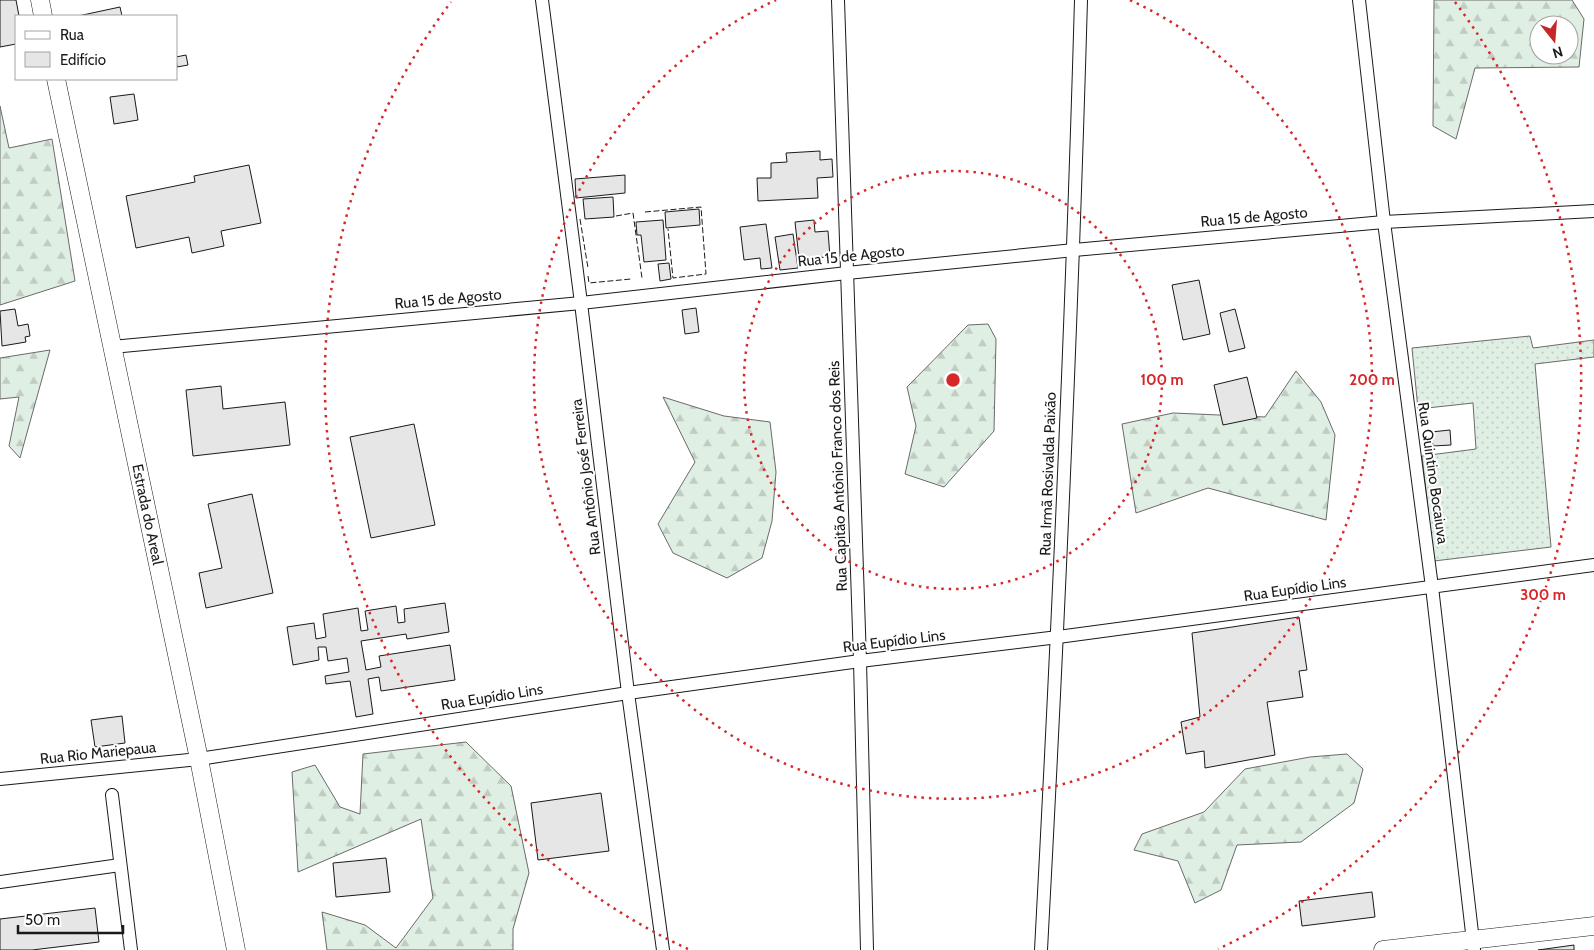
<svg xmlns="http://www.w3.org/2000/svg" width="1594" height="950" viewBox="0 0 1594 950" font-family="Cabin,sans-serif">
<style>
.grass{fill:url(#grass-dots);stroke:#6a6a6a}
.forest{fill:url(#forest-firs);stroke:#6a6a6a;fill-rule:evenodd}
.building{fill:#e6e6e6;stroke:#1a1a1a}
.lines{fill:none;stroke-linecap:round;stroke-linejoin:round}
.street-casing{stroke:#1a1a1a;stroke-width:14}
.secondary-casing{stroke:#1a1a1a;stroke-width:19}
.street{stroke:#fff;stroke-width:12}
.secondary{stroke:#fff;stroke-width:18}
.fence{stroke:#1a1a1a;stroke-width:1;stroke-dasharray:6 2.5;stroke-linecap:butt}
.ring{fill:none;stroke:#d62828;stroke-width:2.5;stroke-dasharray:2.5 5}
.labels{text-anchor:middle;stroke-width:4;stroke-linejoin:round;paint-order:stroke}
.street-label{font-size:15px;fill:#1a1a1a;stroke:#fff}
.centre{fill:#d62828;stroke:#fff;stroke-width:2.5}
.ring-label{font-size:15px;text-anchor:middle;font-weight:bold;fill:#d62828;stroke:#fff;stroke-width:4;stroke-linejoin:round;paint-order:stroke}
</style>
<defs>
<pattern id="grass-dots" width="8" height="8" patternUnits="userSpaceOnUse" patternTransform="scale(1.25)"><rect width="8" height="8" fill="#e0efe3"/><path d="M2 2h.1M6 6h.1" fill="none" stroke="#c0ccc2" stroke-width="1.8" stroke-linecap="round"/></pattern>
<pattern id="forest-firs" width="22" height="20" patternUnits="userSpaceOnUse" patternTransform="scale(1.25)"><rect width="22" height="20" fill="#e0efe3"/><path d="M5 1l3.5 6h-7zM16 11l3.5 6h-7z" fill="#c0ccc2"/></pattern>
</defs>
<rect width="100%" height="100%" fill="#fff"/>
<polygon class="grass" points="1530,336 1533,348 1594,340 1594,357 1535,364 1551,547 1434,561 1422,456 1476,449 1473,403 1418,409 1412,348"/>
<g class="forest">
<path d="M1434,0H1572L1584,19L1579,67L1475,68L1456,139L1433,126ZM1539,25H1569V55H1539Z"/>
<polygon points="0,106 9,148 52,139 75,281 0,305"/>
<polygon points="988,324 996,339 994,431 944,487 905,474 916,426 907,387 968,325"/>
<polygon points="50,350 20,458 9,446 19,397 0,399 0,358"/>
<polygon points="1296,371 1321,402 1335,435 1326,520 1208,488 1136,513 1122,424 1173,413 1265,417"/>
<polygon points="663,397 724,416 770,422 776,472 772,521 762,558 727,578 673,553 658,524 695,462"/>
<polygon points="466,742 511,786 529,873 513,929 513,950 327,950 322,912 365,925 396,948 433,898 421,819 298,872 292,772 315,765 340,807 360,814 363,754"/>
<polygon points="1347,754 1363,769 1354,803 1301,842 1237,845 1221,890 1195,903 1178,861 1134,850 1142,834 1204,812 1245,769 1310,757"/>
</g>
<g class="building">
<polygon points="0,0 16,0 19,16 16,16 16,44 0,47"/>
<polygon points="120,7 122,16 78,16"/>
<polygon points="186,55 188,65 177,67 176,57"/>
<polygon points="134,94 138,120 114,124 110,97"/>
<polygon points="820,151 820,160 832,159 833,177 817,178 818,198 758,201 757,178 771,178 771,163 787,162 786,153"/>
<polygon points="249,165 261,223 221,231 224,246 192,253 189,237 136,248 126,196 195,182 194,176"/>
<polygon points="625,175 625,193 576,198 575,179"/>
<polygon points="613,197 614,217 585,219 583,199"/>
<polygon points="699,209 700,225 666,228 665,212"/>
<polygon points="663,220 666,260 644,262 641,235 637,235 636,222"/>
<polygon points="814,220 815,232 828,231 830,257 799,258 795,222"/>
<polygon points="766,224 772,268 761,269 760,258 744,260 740,227"/>
<polygon points="793,234 798,268 780,270 775,237"/>
<polygon points="669,263 671,279 660,281 658,264"/>
<polygon points="1199,280 1210,334 1183,340 1172,285"/>
<polygon points="696,308 699,332 685,334 682,310"/>
<polygon points="15,309 18,326 28,324 30,336 25,337 26,342 2,346 0,311"/>
<polygon points="1235,309 1245,348 1229,352 1220,313"/>
<polygon points="1247,377 1257,418 1223,425 1214,385"/>
<polygon points="221,386 223,409 285,402 290,445 193,456 186,390"/>
<polygon points="414,424 435,525 371,538 350,437"/>
<polygon points="1450,430 1451,445 1433,446 1431,432"/>
<polygon points="252,494 273,593 206,608 199,573 222,568 208,504"/>
<polygon points="445,603 449,632 407,639 406,634 361,641 366,670 381,667 379,656 450,645 455,680 381,691 379,677 368,679 373,714 356,717 350,681 326,684 325,676 349,672 347,658 328,661 326,647 318,647 319,660 293,665 287,627 314,623 316,639 326,637 323,614 358,608 361,631 368,630 365,611 396,606 398,623 405,622 404,609"/>
<polygon points="1299,617 1307,670 1299,671 1303,697 1267,702 1275,755 1205,768 1204,751 1186,754 1181,722 1200,717 1192,633"/>
<polygon points="122,716 125,743 95,747 91,720"/>
<polygon points="601,793 609,851 538,860 531,803"/>
<polygon points="386,858 390,892 336,897 333,863"/>
<polygon points="1372,892 1375,917 1302,926 1299,901"/>
<polygon points="95,908 99,942 32,950 0,950 0,919"/>
<polygon points="1574,945 1574,950 1538,950"/>
</g>
<g class="lines">
<defs>
<g id="street">
<polyline points="542,0 581,303 628,693 663,950"/>
<polyline points="838,0 860,661 867,950"/>
<polyline points="1359,0 1384,222 1432,587 1474,950"/>
<polyline points="112,347 581,303 847,273 1074,250 1384,222 1594,211"/>
<polyline points="0,779 199,759 628,693 860,661 1058,637 1594,565"/>
<polyline points="112,795 131,950"/>
<polyline points="0,882 120,865"/>
<path d="M1041,950C1058,633 1072,317 1081,0"/>
</g>
<g id="secondary">
<polyline points="40,0 43,16"/>
<path id="s1" d="M56,79L199,759L236,950"/>
<polyline points="1383,950 1594,926"/>
</g>
</defs>
<use href="#street" class="street-casing"/>
<use href="#secondary" class="secondary-casing"/>
<use href="#street" class="street"/>
<use href="#secondary" class="secondary"/>
<g class="fence">
<polyline points="645,212 701,207 706,274 673,278 668,229"/>
<polyline points="616,216 633,213 642,278 640,278"/>
<polyline points="580,219 588,268"/>
<polyline points="588,276 589,283 631,279"/>
</g>
</g>
<g class="ring">
<circle cx="953" cy="380" r="209"/>
<path d="M1130 0A419 419 0 1 1 776 0"/>
<path d="M688 949A628 628 0 0 1 451 2M1455 2A628 628 0 0 1 1218 949"/>
</g>
<g class="labels">
<g class="street-label">
<text transform="translate(1254 217) rotate(-5)" y="5">Rua 15 de Agosto</text>
<text transform="translate(851 256) rotate(-6)" y="5">Rua 15 de Agosto</text>
<text transform="translate(448 299) rotate(-5)" y="5">Rua 15 de Agosto</text>
<text transform="translate(1433 473) rotate(82)" y="5">Rua Quintino Bocaiuva</text>
<text transform="translate(1048 474) rotate(-88)" y="5">Rua Irmã Rosivalda Paixão</text>
<text transform="translate(838 476) rotate(-92)" y="5">Rua Capitão Antônio Franco dos Reis</text>
<text transform="translate(586 477) rotate(-97)" y="5">Rua Antônio José Ferreira</text>
<text dy="5" stroke="none"><textPath href="#s1" startOffset="445">Estrada do Areal</textPath></text>
<text transform="translate(1295 589) rotate(-8)" y="5">Rua Eupídio Lins</text>
<text transform="translate(894 641) rotate(-7)" y="5">Rua Eupídio Lins</text>
<text transform="translate(492 697) rotate(-9)" y="5">Rua Eupídio Lins</text>
<text transform="translate(98 753) rotate(-6)" y="5">Rua Rio Mariepaua</text>
</g>
</g>
<circle cx="953" cy="380" r="8" class="centre"/>
<g class="ring-label">
<text x="1162" y="385">100 m</text>
<text x="1372" y="385">200 m</text>
<text x="1543" y="600">300 m</text>
</g>
<rect x="15" y="15" width="162" height="65" fill="#ffffff" stroke="#a3a3a3"/>
<rect x="25" y="31" width="25" height="8" fill="#ffffff" stroke="#a3a3a3"/>
<text x="60" y="40" font-size="15" fill="#1a1a1a">Rua</text>
<rect x="25" y="52" width="25" height="15" fill="#e6e6e6" stroke="#a3a3a3"/>
<text x="60" y="65" font-size="15" fill="#1a1a1a">Edifício</text>
<g transform="translate(1554 40) rotate(163)"><circle r="24" fill="#ffffff" stroke="#a3a3a3"/>
<path d="M0-4L9 19L0 12L-9 19Z" fill="#c62828"/>
<text y="-8" font-size="14" font-weight="bold" text-anchor="middle" fill="#1a1a1a">N</text>
</g>
<path d="M18 925v8h105v-8" fill="none" stroke="#1a1a1a" stroke-width="2.5"/>
<text x="25" y="925" font-size="15" fill="#1a1a1a" stroke="#ffffff" stroke-width="4" paint-order="stroke">50 m</text>
</svg>
